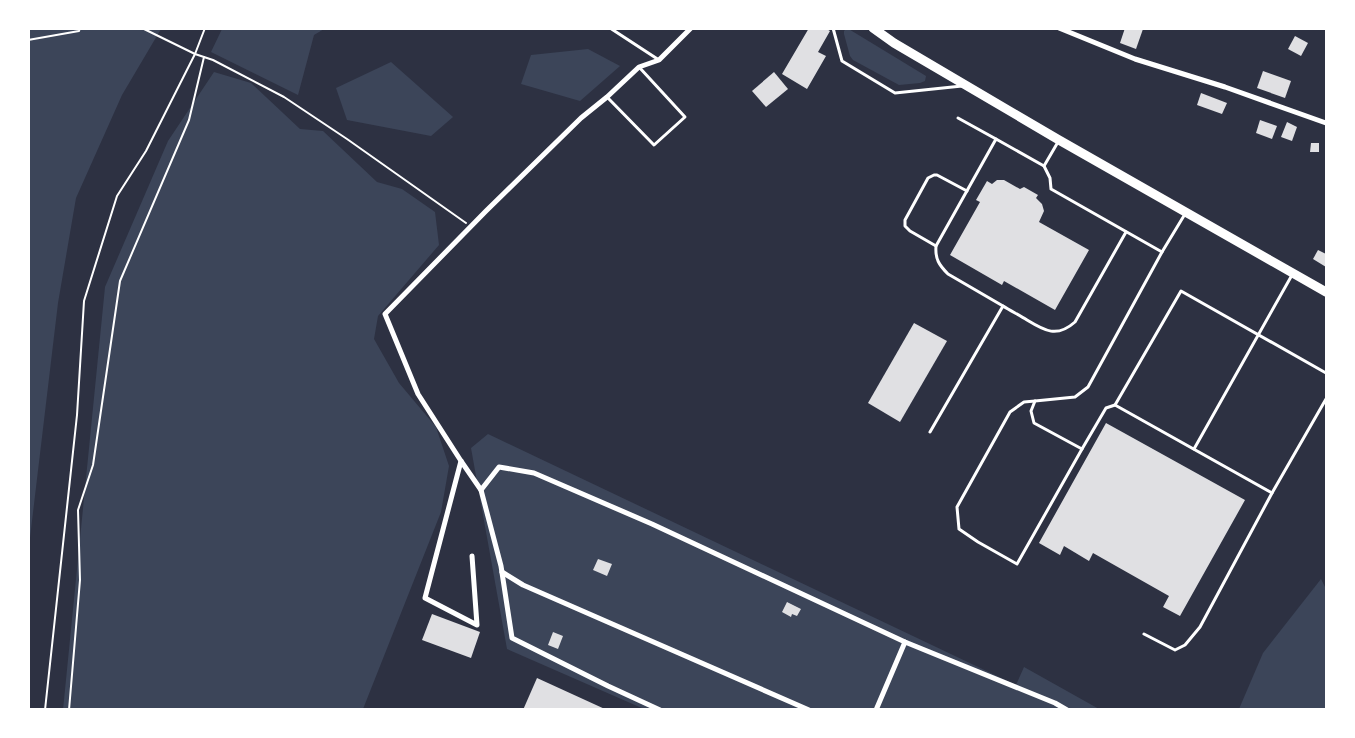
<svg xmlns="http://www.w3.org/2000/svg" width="1355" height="738" viewBox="0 0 1355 738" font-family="'Exo 2',sans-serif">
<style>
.green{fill:#3c4559}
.building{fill:#e0e0e3}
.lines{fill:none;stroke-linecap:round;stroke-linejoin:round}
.path{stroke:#fff;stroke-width:2}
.service{stroke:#fff;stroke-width:3}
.minor{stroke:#fff;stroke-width:5}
.primary{stroke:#fff;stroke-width:9}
</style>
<rect width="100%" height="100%" fill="#2d3142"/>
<g class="green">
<polygon points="847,28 926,76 925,81 920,83 899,85 853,60 850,56 844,34 844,31"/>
<polygon points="29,29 161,29 122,95 76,198 58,303 29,546"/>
<polygon points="222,29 222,28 324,29 314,35 298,95 211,52"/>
<polygon points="588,49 620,66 580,101 521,84 531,55"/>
<polygon points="391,62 453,117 431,136 347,120 336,88"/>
<polygon points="214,72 251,83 300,129 323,131 377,182 402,189 435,212 439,245 378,316 374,339 399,383 436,427 449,466 441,512 363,709 63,710 105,287 168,141"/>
<polygon points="488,434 1016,685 1024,667 1099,709 644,709 507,649 471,448"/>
<polygon points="1321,579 1326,589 1326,709 1239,709 1263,653"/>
</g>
<g class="building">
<polygon points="809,28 825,28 830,31 818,52 826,56 807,89 782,74"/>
<polygon points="1125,28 1143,29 1136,49 1120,43"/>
<polygon points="1295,36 1308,43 1301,56 1288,49"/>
<polygon points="1263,71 1291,81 1285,98 1257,88"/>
<polygon points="774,72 788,89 766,107 752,91"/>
<polygon points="1201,93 1227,103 1222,114 1197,105"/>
<polygon points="1260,120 1277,126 1272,139 1256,133"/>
<polygon points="1287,122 1297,127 1292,141 1281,137"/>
<polygon points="1311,143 1319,143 1319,152 1310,152"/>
<polygon points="997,180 1004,180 1020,189 1024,187 1038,195 1036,198 1042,204 1044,211 1039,222 1089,250 1055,310 1004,281 1002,285 950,255 980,202 976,200 987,181 992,184"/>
<polygon points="1318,250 1326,254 1326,267 1313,259"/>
<polygon points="914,323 947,341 900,422 868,403"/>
<polygon points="1106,423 1245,500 1180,616 1163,607 1169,596 1093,553 1089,561 1064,546 1060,555 1039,543"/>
<polygon points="598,559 612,564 607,576 593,570"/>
<polygon points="787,602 801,609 797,616 792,614 791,617 782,612"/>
<polygon points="432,614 480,632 471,658 422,640"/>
<polygon points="553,632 563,636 558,649 548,645"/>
<polygon points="537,678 607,710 523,710"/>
</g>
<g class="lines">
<g class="path">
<polyline points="142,28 195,54 213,60 284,97 347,139 466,223"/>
<polyline points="28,40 79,31 80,28"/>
<polyline points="45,710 77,415 84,301 117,196 146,151 195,54 205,28"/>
<polyline points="69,710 80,580 78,510 93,465 120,281 189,120 204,57"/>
</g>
<g class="service">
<polyline points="610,28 659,60"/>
<polyline points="833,28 842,61 895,93 962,86"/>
<polyline points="607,97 654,145 685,117 639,67"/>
<polyline points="958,118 996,139"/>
<polyline points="1044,166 1058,142"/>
<polyline points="1185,214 1162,252 1088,387 1075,397 1035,401 1031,411 1034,423 1082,449 1106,408 1115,405 1272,493"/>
<polyline points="936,246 910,231 905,226 905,220 928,178 934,175 937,175 967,191"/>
<path d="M1003,306L948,274C939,265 935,259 936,246L996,139L1044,166L1050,178L1051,189L1162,252"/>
<polyline points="1035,401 1024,402 1010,412 957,507 959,529 978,542 1017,564 1082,449"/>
<polyline points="1115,405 1181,291 1326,373"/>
<path d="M930,432L1003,306C1011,311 1019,315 1027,320C1045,331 1057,338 1075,322L1126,232"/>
<polyline points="1194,449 1292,275"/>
<polyline points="1144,634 1175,650 1185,645 1200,627 1272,493 1326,399"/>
</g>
<g class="minor">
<polyline points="1059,28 1135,59 1225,87 1326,123"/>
<polyline points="461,461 425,598 477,625 472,556"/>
<polyline points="481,490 499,467 534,473 652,524 905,642 1055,703 1067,710"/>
<polyline points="502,572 523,585 809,710"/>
<polyline points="660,710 608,686 512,638 501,566 481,490 461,461 418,394 385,314 486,211 581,118 607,97 639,67 659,60 691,28"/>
<polyline points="876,710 905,642"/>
</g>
<polyline class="primary" points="873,28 894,43 1059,140 1326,292"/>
</g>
<rect width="1355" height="738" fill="none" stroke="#ffffff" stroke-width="60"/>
</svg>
